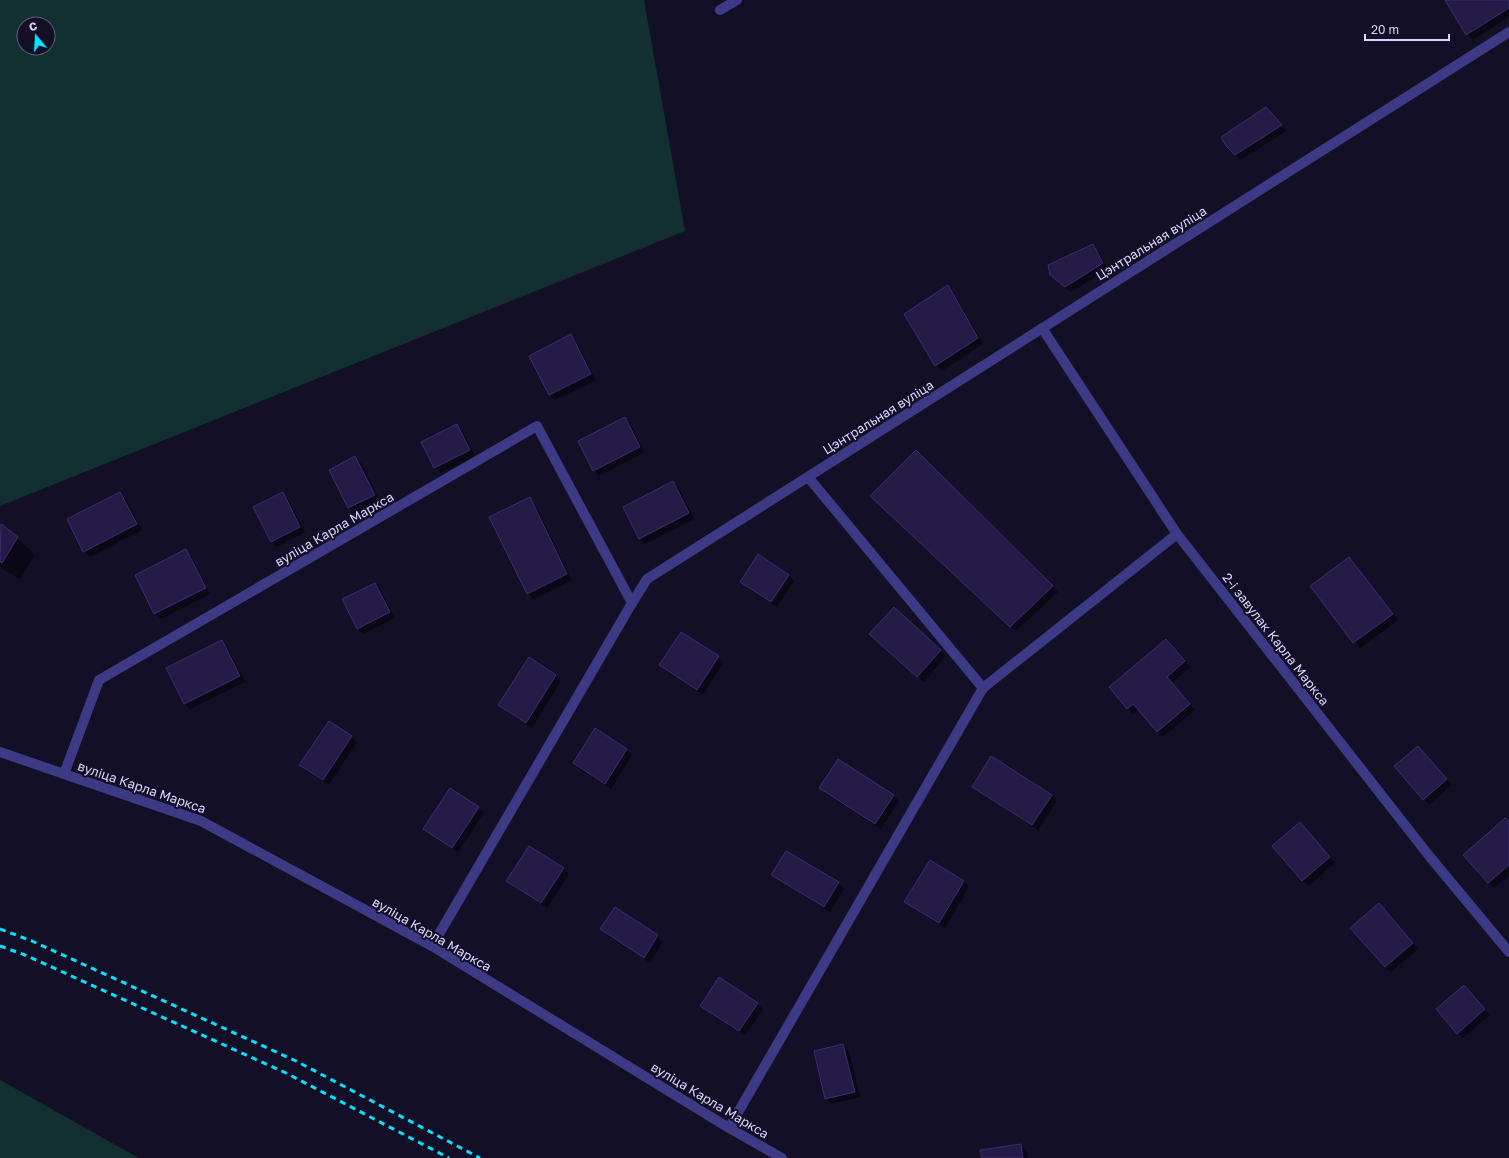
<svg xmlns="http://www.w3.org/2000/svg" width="1509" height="1158" viewBox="0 0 1509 1158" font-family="'Golos Text',sans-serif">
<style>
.green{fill:#12302f;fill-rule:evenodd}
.shadow{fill:#0007}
.building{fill:#241b47;stroke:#3b2d73}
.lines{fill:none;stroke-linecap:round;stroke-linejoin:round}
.service{stroke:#3d3a85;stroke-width:10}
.minor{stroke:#3d3a85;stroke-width:10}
.tertiary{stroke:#3d3a85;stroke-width:10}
.rail{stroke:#00e5ff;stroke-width:3;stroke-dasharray:6 5;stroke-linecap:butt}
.labels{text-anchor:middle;stroke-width:4;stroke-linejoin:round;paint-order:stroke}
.street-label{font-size:13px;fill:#d9d4ff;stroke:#130f26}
</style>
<rect width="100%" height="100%" fill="#130f26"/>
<g class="green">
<path d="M0,0H644L685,231L0,506ZM24,24H48V48H24Z"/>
<path d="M0,1080L139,1158H0Z"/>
</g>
<g class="shadow">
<path d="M1447,0H1509V17L1473,40L1467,34Z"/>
<path d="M1272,114L1286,131L1241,160L1227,146Z"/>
<path d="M1093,246L1098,251L1108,269L1071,292L1057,281Z"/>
<path d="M947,286L953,292L983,344L942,371L936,365L906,314Z"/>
<path d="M571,335L576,341L596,380L555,400L550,395L530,356Z"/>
<path d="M625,418L630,424L645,452L599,476L594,470Z"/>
<path d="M457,426L463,431L475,456L441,473L435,468L423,443Z"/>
<path d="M916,451L1058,592L1016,631L877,502Z"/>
<path d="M355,458L361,463L380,501L355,513L349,508L330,470Z"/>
<path d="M673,482L679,488L694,519L645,544L640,538Z"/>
<path d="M120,493L126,499L138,523L85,550V552L68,520Z"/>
<path d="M282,494L288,499L305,532L277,547L271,541Z"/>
<path d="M529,499L535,504L572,580L533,599L527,593Z"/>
<path d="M139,524L142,530L90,557L85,552Z"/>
<path d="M1,525L17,538L35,555L20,579L4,570L0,566Z"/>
<path d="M186,551L191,556L210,594L161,619L155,613Z"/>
<path d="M1349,558L1398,620L1360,648L1312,586Z"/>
<path d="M788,575L794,581L777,607L747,588L741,582Z"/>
<path d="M375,584L380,589L395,618L363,634L357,628Z"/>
<path d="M894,608L946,656L924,682L876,639Z"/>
<path d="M221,641L227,647L245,682L190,709L185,704Z"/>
<path d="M1172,646L1190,667L1172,683L1195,710L1163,737L1139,709L1133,714L1128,708Z"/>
<path d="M718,657L724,662L703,695L666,671L661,665Z"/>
<path d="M529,658L556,676L561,681L532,728L505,710L499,705Z"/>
<path d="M596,730L627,750L632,755L611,789L579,769L574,763Z"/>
<path d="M351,737L357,742L329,785L306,771L301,765Z"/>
<path d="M1424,753L1452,785L1429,805L1424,799Z"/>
<path d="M973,787L1051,795L1057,801L1038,830L979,792Z"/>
<path d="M820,788L894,795L899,801L881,829L826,794Z"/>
<path d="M478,808L484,813L458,852L430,834L424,828Z"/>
<path d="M1509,823V876L1494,888L1465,855Z"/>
<path d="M1305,829L1335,863L1309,886L1303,880Z"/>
<path d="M529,847L564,869L569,875L547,908L513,886L507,881Z"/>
<path d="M930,861L964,881L969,887L945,928L911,907L906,902Z"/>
<path d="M772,875L838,883L844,888L830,912L778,880Z"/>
<path d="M615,908L657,936L663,942L650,963L607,935L602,929Z"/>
<path d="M1384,910L1418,949L1391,972L1385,967Z"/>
<path d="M1464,986L1490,1015L1463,1038L1457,1033Z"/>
<path d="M757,1003L763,1009L745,1036L707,1011L701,1006Z"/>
<path d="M843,1045L849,1051L860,1097L832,1104L826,1098Z"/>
<path d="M1021,1145L1026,1150L1028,1158H983Z"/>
</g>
<g class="building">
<path d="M1445,0H1509V8L1466,35Z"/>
<path d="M1266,107L1282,125L1235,155L1226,146L1221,137Z"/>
<path d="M1093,244L1103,263L1065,287L1050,275L1048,265Z"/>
<path d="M948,285L978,338L935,366L904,314Z"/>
<path d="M571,334L591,374L549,395L529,356Z"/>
<path d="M625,417L640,447L593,471L578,441Z"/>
<path d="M457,424L470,450L434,468L421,442Z"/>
<path d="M916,450L1053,586L1010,627L870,496Z"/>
<path d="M355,456L375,495L348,508L329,470Z"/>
<path d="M673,481L689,513L639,539L623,507Z"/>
<path d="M120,492L137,524L83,552L67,519Z"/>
<path d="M283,492L300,527L271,542L253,507Z"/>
<path d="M530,497L567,574L527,594L489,517Z"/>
<path d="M1,524L18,537L2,563L0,561Z"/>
<path d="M186,549L206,588L154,614L135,575Z"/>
<path d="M758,554L789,575L771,602L740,582Z"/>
<path d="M1349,557L1393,614L1353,643L1310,586Z"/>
<path d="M375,583L390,612L357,629L342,599Z"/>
<path d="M894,607L941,650L917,677L869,634Z"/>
<path d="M681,632L719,656L697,690L659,665Z"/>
<path d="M1166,639L1185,661L1167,677L1190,704L1157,732L1133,704L1127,709L1109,687Z"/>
<path d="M222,640L240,676L184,704L166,668Z"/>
<path d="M529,657L556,675L526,723L498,705Z"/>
<path d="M329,721L352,736L323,780L299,765Z"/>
<path d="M595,728L627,749L605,784L573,763Z"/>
<path d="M1418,746L1447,779L1423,800L1394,766Z"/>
<path d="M991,756L1052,795L1032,825L972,787Z"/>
<path d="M838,759L894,795L875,824L819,788Z"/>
<path d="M450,788L479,807L452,848L423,829Z"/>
<path d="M1505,818L1509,822V865L1488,883L1463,855Z"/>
<path d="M1300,822L1330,857L1302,881L1272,846Z"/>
<path d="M529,846L564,868L541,903L506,881Z"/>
<path d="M786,851L839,882L824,907L771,875Z"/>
<path d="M930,860L964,881L939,923L904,902Z"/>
<path d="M1379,903L1413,943L1385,967L1350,928Z"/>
<path d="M615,907L658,935L644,958L600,929Z"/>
<path d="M719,977L758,1003L739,1031L700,1006Z"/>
<path d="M1464,985L1485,1009L1457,1034L1436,1009Z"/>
<path d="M843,1044L855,1092L825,1099L814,1051Z"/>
<path d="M1021,1144L1023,1158H982L980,1150Z"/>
</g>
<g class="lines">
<path class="service" d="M720,10L737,0"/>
<g class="minor">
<path d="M1042,328L1177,534L1430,857L1509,952"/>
<path d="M983,688L1177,534"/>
<path d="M64,774L99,680L537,426L632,603"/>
<path d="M432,946L632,603L647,579L1509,32"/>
<path d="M729,1128L983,688L808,477"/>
</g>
<path class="tertiary" d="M0,752L201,821L432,946L729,1128L782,1158"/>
<g class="rail">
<path d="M0,929L32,941L296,1061L480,1158"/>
<path d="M0,946L25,955L286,1073L449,1158"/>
</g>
</g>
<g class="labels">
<g class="street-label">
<text transform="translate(1151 243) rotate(-32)" y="5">Цэнтральная вуліца</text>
<text transform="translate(878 417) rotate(-32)" y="5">Цэнтральная вуліца</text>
<text transform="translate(334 529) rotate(-30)" y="5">вуліца Карла Маркса</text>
<text transform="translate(1276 639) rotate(52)" y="5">2-і завулак Карла Маркса</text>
<text transform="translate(142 787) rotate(19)" y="5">вуліца Карла Маркса</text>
<text transform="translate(432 934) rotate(30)" y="5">вуліца Карла Маркса</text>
<text transform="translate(710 1100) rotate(31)" y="5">вуліца Карла Маркса</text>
</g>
</g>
<g transform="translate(36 36) rotate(342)"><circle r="19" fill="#130f26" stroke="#625e7d"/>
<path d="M0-3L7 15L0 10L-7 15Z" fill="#00e5ff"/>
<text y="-6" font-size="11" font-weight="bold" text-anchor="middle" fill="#d9d4ff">С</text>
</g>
<path d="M1365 34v6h84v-6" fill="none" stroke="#d9d4ff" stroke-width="2"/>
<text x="1371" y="34" font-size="12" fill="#d9d4ff" stroke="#130f26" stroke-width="3" paint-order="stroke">20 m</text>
</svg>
